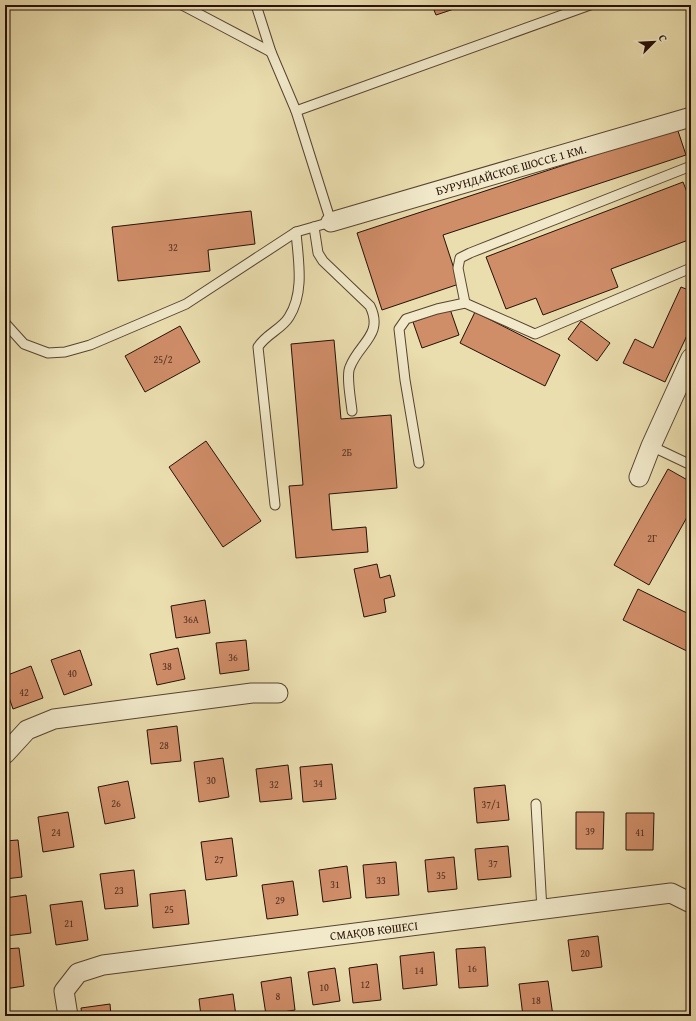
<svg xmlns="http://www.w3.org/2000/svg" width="696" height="1021" viewBox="0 0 696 1021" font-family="'Gentium Book Plus',serif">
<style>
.building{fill:#cf8d68;stroke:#251007}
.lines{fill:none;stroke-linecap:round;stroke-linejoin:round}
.lane-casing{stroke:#564331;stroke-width:11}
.street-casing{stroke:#564331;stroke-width:21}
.lane{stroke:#f1e9ca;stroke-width:9}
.street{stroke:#f1e9ca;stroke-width:19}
.labels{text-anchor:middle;stroke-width:3;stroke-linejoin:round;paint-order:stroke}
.number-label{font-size:10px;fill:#502f1f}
.street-label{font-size:12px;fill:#251007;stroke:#f1e9ca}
</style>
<rect width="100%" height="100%" fill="#eaddae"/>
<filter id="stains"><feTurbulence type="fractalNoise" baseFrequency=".005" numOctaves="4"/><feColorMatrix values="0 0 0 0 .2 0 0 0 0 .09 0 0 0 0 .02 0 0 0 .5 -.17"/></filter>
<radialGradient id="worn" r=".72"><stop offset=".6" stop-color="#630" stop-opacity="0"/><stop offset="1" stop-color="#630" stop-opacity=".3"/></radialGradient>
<g class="building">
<path d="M432,5H462L463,6L436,15Z"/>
<path d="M677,128L686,155L443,235L459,284L382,310L357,233Z"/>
<path d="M683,182L691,202V239L611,269L618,287L543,315L536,298L506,309L486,257Z"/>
<path d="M251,211L255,244L208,250L210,271L118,281L112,227Z"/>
<path d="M681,287L691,291V327L665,382L623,363L635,339L653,348Z"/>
<path d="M450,309L459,335L422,348L413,322Z"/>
<path d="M475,312L560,355L545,386L460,343Z"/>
<path d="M581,321L610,343L597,361L568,339Z"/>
<path d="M180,326L200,362L145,392L125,356Z"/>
<path d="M334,340L341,419L391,415L397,488L329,494L332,530L366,527L368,552L296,558L289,486L303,485L291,344Z"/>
<path d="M206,441L261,521L223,547L169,467Z"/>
<path d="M668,469L691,482V510L649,585L614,565Z"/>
<path d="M377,564L380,578L390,575L395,596L384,599L386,612L364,617L354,569Z"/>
<path d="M638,589L691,615V653L623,620Z"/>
<path d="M205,600L210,633L176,638L171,606Z"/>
<path d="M246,640L249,670L220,674L216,643Z"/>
<path d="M178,648L185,679L157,685L150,654Z"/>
<path d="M80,650L92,685L64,695L51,660Z"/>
<path d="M31,666L43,698L13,709L5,686V676Z"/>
<path d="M177,726L181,761L151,764L147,730Z"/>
<path d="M223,758L229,797L199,802L194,762Z"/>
<path d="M332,764L336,799L303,802L300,767Z"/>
<path d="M288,765L292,799L260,802L256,769Z"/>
<path d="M128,781L135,818L105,824L98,787Z"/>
<path d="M505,785L509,820L477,823L474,788Z"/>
<path d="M68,812L74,847L43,852L38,817Z"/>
<path d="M576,812H604L603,849H576Z"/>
<path d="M626,813H654L653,850H626Z"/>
<path d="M232,838L237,876L206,880L201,842Z"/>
<path d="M18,840L22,877L5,879V841Z"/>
<path d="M508,846L511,877L478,880L475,849Z"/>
<path d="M454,857L457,889L428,892L425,860Z"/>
<path d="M396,862L399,895L366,898L363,865Z"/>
<path d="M347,866L351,898L323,902L319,870Z"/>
<path d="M134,870L138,906L105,909L100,874Z"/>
<path d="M293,881L298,915L267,919L262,885Z"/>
<path d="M185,890L189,924L153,928L150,894Z"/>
<path d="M26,895L31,933L5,936V898Z"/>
<path d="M82,901L88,940L56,945L50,905Z"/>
<path d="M598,936L602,967L572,971L568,940Z"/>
<path d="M485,947L488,986L459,988L456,949Z"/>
<path d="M19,948L24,986L5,989V949Z"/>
<path d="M434,952L437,985L403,989L400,956Z"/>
<path d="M377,964L381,1000L353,1003L349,968Z"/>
<path d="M335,968L340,1001L313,1005L308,972Z"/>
<path d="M291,977L295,1010L266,1015L261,982Z"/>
<path d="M548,981L553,1016H523L519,984Z"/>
<path d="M233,994L236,1016H201L199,999Z"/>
<path d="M110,1004L111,1016H82L81,1008Z"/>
<path d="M40,1012L41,1016H5Z"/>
</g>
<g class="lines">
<defs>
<g id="lane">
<path d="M182,5L271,52"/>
<path d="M296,111L590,5"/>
<path d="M314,227L318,253L323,261L370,306C384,335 359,343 350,367C346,375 351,401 352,411"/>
<path d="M465,303L458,268L460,258L470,253L691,166"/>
<path d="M5,323L24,344L48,353L65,352L90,345L186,304L296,232L331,222L296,111L271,52L256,5"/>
<path d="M651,446L691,465"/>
<path d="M419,463L405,380L399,329L406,319L437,309L465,303L535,334L691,268"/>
<path d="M275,505L258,347C266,334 282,329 289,317C305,292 298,259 296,232"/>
<path d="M536,804L542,910"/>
</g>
<g id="street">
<path d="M331,222L691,117"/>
<path d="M639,477L651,446L691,358"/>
<path d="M5,754L27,730L54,719L252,693H278"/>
<path d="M68,1016L64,991L78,973L103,965L671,893L691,903"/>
</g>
</defs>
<use href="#lane" class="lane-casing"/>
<use href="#street" class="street-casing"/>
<use href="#lane" class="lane"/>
<use href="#street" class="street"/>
</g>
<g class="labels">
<g class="number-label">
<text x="173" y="251">32</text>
<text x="163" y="363">25/2</text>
<text x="347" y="456">2Б</text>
<text x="652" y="542">2Г</text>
<text x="191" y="623">36А</text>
<text x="233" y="661">36</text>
<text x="167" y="670">38</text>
<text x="72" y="677">40</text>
<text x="24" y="696">42</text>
<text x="164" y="749">28</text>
<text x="211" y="784">30</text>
<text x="318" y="787">34</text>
<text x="274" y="788">32</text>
<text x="116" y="807">26</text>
<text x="491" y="808">37/1</text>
<text x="590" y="835">39</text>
<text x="56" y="836">24</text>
<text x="640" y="836">41</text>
<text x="219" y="863">27</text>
<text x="493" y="867">37</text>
<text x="441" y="879">35</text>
<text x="381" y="884">33</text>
<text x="335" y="888">31</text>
<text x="119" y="894">23</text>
<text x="280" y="904">29</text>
<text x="169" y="913">25</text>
<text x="69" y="927">21</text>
<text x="585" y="957">20</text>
<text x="472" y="972">16</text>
<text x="419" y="974">14</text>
<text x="365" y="988">12</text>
<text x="324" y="991">10</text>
<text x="278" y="1000">8</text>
<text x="536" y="1004">18</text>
</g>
<g class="street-label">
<text transform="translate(511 170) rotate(-16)" y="4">БУРУНДАЙСКОЕ ШОССЕ 1 КМ.</text>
<text transform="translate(374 931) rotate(-7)" y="4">СМАҚОВ КӨШЕСІ</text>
</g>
</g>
<rect width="696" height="1021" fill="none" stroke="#eaddae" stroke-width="20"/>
<rect x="6" y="6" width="684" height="1009" fill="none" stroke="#251007" stroke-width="2"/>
<rect x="10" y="10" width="676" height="1001" fill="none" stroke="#251007"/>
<g transform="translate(654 42) rotate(66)" stroke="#f1e9ca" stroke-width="3" paint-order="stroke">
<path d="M0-3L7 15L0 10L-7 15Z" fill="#251007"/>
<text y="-6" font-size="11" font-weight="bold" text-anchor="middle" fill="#251007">С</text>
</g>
<rect width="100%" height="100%" filter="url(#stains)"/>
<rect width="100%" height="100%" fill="url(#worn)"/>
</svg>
